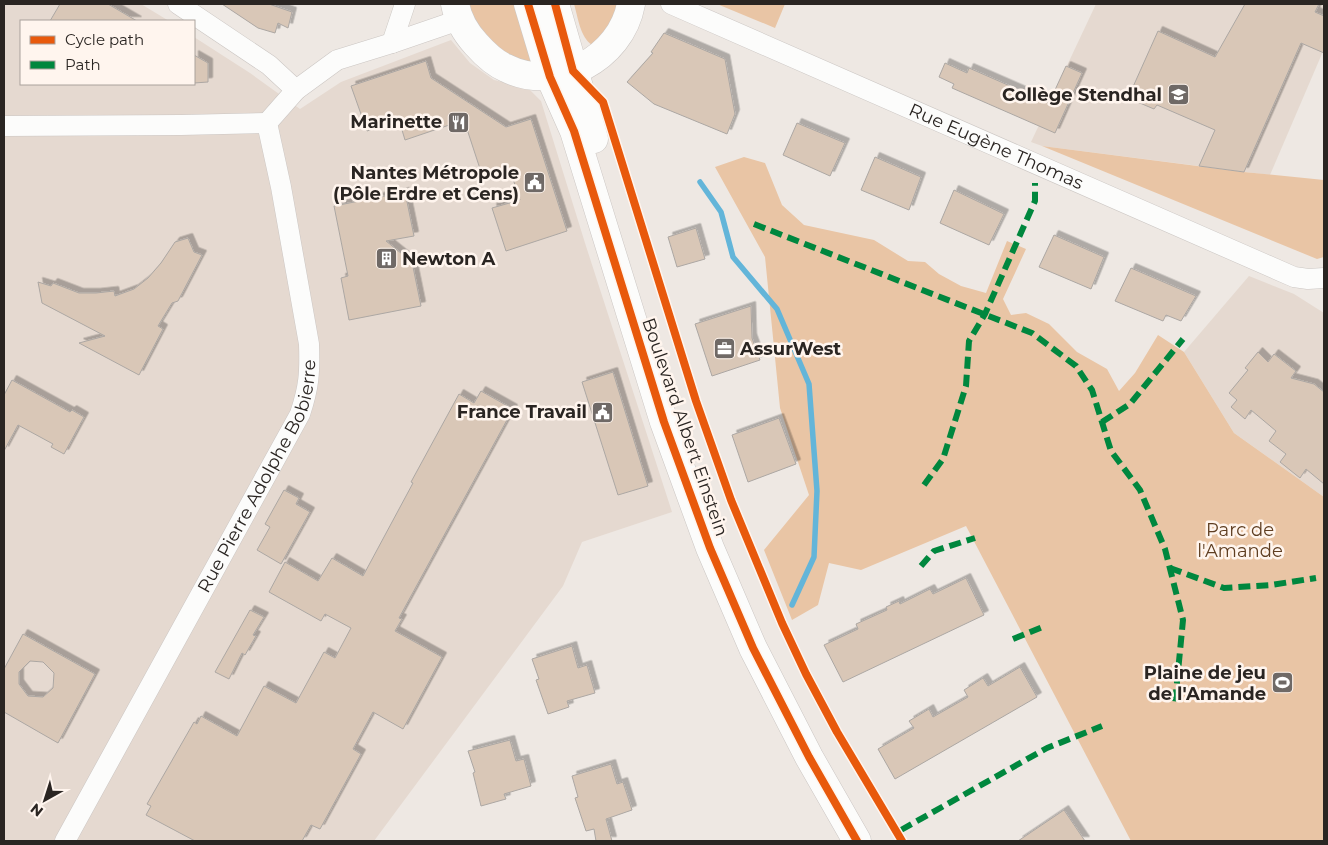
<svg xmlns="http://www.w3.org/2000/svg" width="1328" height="845" viewBox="0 0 1328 845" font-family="Montserrat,sans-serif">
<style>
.built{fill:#e5d9d0}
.green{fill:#e9c5a5}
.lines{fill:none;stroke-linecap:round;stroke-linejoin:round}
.stream{stroke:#63b5d9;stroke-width:5.5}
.building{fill:#d9c7b7;stroke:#aca7a3;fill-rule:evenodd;filter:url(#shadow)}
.street-casing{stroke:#cbc6c3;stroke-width:21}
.secondary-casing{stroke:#cbc6c3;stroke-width:29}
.street{stroke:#fcfcfb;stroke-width:20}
.secondary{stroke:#fcfcfb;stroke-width:28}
.quiet{stroke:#00873e;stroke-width:6;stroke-dasharray:12 6;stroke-linecap:butt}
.cycleway-casing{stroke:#fff5ee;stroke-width:11}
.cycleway{stroke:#e8590c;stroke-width:8}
.labels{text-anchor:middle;stroke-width:5;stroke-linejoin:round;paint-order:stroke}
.poi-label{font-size:18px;font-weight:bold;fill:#2a2522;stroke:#fff5ee;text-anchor:end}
.street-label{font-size:18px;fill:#2a2522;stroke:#fff5ee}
.park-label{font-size:18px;fill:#5f3e21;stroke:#fff5ee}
</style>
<defs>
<filter id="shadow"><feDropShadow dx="4.5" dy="-4.5" stdDeviation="0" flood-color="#0004"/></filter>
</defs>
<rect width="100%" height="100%" fill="#eee8e3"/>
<g class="built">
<path d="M4,4H141L169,21H21V84H194V37L250,73L300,109L341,82L451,40L470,63L494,80L528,88L541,101L585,243L672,512L582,542L563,586L374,841H4Z"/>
<path d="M1096,4H1324V49L1270,175L1042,146L1031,142Z"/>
<path d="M1249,276L1294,294L1324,313V497L1234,433L1184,352Z"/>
</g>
<g class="green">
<path d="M462,4H519L532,61L529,62L498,51Z"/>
<path d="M574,4H620L610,28L592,45C580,37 578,17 574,4Z"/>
<path d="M717,4H785L775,28Z"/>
<path d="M1042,146L1244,172L1324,180V257L1317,259Z"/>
<path d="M744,157L765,163L782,205L804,225L874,240L908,261L925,262L939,274L961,286L986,293L1007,241L1026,249L1003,299L1011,315L1026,313L1049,324L1077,352L1107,369L1119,391L1135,373L1158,335L1184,352L1234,433L1324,497V841H1131L966,526L861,570L829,563L818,605L792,620L764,550L809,495L780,408L765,257L715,167Z"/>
</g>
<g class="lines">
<path class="stream" d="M700,182L721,212L733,257L777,309L809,384L817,491L814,557L792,605"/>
</g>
<g class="building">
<path d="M60,4H108L137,21H50Z"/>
<path d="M222,4H269L292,12L288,28L278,23L275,33L258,28Z"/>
<path d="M1245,4H1319L1315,12L1324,16V53L1301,43L1244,172L1199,166L1215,130L1157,105L1154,109L1128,98L1158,31L1215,57Z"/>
<path d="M664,33L725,59L735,114L727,134L654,104L627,82L653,53L651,52Z"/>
<path d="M194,55L208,63V82L194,83Z"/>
<path d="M426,61L431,78L506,127L531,119L567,231L506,251L492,208L520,200L511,173L484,181L464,120L405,140L399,120L367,131L351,86Z"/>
<path d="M945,63L967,73L969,68L1049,103L1066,66L1082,73L1055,133L952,88L954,84L939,77Z"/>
<path d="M797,123L845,143L830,176L783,155Z"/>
<path d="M875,157L921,177L909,210L861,190Z"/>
<path d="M954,190L1004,214L989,245L940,223Z"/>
<path d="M405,192L414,236L386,241L412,262L421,306L349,320L341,278L348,276L334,206Z"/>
<path d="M696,228L705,259L677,267L668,237Z"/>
<path d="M1054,235L1104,257L1091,289L1039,267Z"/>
<path d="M188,238L194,252L202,255L178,301L172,303L158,326L163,329L139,375L79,343L105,336L42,303L38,282L51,286L53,283L79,293H96L114,291L115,296L134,289L148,278L161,263L175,242Z"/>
<path d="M1131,268L1196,296L1181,321L1166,315L1163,321L1115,301Z"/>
<path d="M751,306L752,338L760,360L712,376L695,324Z"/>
<path d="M1258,352L1268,362L1274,354L1296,371L1291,378L1314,384L1324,392V484L1306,469L1300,478L1280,462L1286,454L1269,441L1276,431L1251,410L1245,419L1231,407L1237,400L1229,393L1248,370L1245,368Z"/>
<path d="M613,372L648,486L618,495L582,382Z"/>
<path d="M12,380L70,412L72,410L84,417L64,454L51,447L53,444L18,425L4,451V395Z"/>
<path d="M481,391L513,409L399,618L402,619L395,631L442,657L403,729L373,712L353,749L361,754L320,829L311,825L302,841H195L146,815L151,806L147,804L194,722L197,724L201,716L237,736L264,686L296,703L324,652L335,658L351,628L325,614L321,621L269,592L285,562L318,581L332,558L363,576L413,483L411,482L459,394L474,403Z"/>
<path d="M779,418L796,464L748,482L732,435Z"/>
<path d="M284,490L299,498L296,504L310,512L281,564L257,550L270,527L265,524Z"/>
<path d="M966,578L984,615L843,682L824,645L858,629L856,624L887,610L886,607L899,601L900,604L930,589L933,594Z"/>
<path d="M250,610L264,617L253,635L256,636L245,655L242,653L229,679L215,672Z"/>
<path d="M23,634L95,674L58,743L4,712V669ZM30,661L43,662L54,673L53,688L43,697L28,696L19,684V672Z"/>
<path d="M572,646L578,668L587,665L595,693L567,701L569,707L548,714L536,680L539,679L532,659Z"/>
<path d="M1020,667L1037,697L895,779L878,749L914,728L909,721L929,709L933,717L968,697L964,690L983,678L988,686Z"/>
<path d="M510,740L516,761L524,759L531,786L504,794L506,799L481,806L473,773L475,772L468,751Z"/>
<path d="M611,764L617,784L623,782L632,810L606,819L612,841H596L594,829L586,831L575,798L578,797L572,776Z"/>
<path d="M1064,810L1085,841H1018Z"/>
</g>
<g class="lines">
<defs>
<g id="street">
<path d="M178,4L269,65L296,90"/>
<path id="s1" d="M671,4L1294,277L1308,279L1324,278"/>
<path d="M392,43L405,4"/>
<path d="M4,126L181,125L267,123"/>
<path id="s2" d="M65,841L300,414C309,387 310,373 309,344L281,187L267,123L296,90L337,60L392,43L459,20"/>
</g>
<g id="secondary">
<path d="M455,4C458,20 465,32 476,44C484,53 494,63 506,68C556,93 621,59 631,4"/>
<path d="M528,4L550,77L574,131L664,422L710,548L753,648L809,757L857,841"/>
<path d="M555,4L594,139"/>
</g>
</defs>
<use href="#street" class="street-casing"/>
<use href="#secondary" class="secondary-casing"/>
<use href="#street" class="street"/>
<use href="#secondary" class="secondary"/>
<g class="quiet">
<path d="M754,224L1032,333L1076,366L1092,390L1111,451L1140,490L1165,549L1183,620L1175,703"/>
<path d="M1102,422L1130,404L1183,339"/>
<path d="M924,485L943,459L966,386L969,341L985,314L1035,201V183"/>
<path d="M921,566L934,551L975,538"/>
<path d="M1170,568L1224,588L1271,585L1316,578"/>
<path d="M1013,639L1045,626"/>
<path d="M901,830L1047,748L1102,726"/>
</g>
<defs>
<g id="cycleway">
<path d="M528,4L550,77L574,131L664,422L710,548L753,648L809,757L857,841"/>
<path d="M555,4L573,71L603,102L696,401L731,500L782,623L806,674L837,732L902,841"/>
</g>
</defs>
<use href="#cycleway" class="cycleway-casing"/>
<use href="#cycleway" class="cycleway"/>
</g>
<defs>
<symbol id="school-square" viewBox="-11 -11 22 22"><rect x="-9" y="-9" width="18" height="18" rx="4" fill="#6f6966" stroke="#fff5ee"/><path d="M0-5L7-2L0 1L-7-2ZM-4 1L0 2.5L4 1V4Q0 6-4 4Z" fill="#fff"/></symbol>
<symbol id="restaurant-square" viewBox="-11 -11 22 22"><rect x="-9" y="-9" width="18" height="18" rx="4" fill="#6f6966" stroke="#fff5ee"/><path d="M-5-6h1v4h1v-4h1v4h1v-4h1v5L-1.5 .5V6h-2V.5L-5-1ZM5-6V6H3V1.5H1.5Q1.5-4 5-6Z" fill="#fff"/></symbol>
<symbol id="civic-square" viewBox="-11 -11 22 22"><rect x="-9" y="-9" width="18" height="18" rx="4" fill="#6f6966" stroke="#fff5ee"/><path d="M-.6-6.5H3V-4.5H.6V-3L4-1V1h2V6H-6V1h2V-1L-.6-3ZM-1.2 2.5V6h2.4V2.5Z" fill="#fff"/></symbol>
<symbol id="building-square" viewBox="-11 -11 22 22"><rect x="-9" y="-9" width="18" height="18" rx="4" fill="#6f6966" stroke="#fff5ee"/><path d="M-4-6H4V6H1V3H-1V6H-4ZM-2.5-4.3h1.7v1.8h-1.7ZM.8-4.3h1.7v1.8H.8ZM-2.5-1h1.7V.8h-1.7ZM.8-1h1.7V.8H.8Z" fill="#fff"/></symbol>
<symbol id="office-square" viewBox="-11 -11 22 22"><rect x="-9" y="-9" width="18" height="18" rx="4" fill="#6f6966" stroke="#fff5ee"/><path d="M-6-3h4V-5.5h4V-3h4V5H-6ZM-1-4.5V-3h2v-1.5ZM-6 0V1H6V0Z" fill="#fff"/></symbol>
<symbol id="stadium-square" viewBox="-11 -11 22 22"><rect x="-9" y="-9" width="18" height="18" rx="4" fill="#6f6966" stroke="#fff5ee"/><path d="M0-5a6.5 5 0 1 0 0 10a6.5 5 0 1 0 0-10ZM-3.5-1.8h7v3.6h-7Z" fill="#fff"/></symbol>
</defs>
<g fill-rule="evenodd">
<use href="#school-square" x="1166" y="82" width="25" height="25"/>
<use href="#restaurant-square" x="446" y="110" width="25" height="25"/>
<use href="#civic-square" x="522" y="170" width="25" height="25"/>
<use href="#building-square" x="374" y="246" width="25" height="25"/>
<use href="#office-square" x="712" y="336" width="25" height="25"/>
<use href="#civic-square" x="590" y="400" width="25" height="25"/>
<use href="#stadium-square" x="1270" y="670" width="25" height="25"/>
</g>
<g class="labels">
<g class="poi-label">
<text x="1162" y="101">Collège Stendhal</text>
<text x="442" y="128">Marinette</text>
<text x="519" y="179">Nantes Métropole<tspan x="519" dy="21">(Pôle Erdre et Cens)</tspan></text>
<text x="402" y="265" text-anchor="start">Newton A</text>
<text x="740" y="355" text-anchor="start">AssurWest</text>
<text x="587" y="418">France Travail</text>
<text x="1266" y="679">Plaine de jeu<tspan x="1266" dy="21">de l'Amande</tspan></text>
</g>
<g class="street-label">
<text dy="6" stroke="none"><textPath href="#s1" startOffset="355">Rue Eugène Thomas</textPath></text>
<text transform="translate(685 427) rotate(71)" y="6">Boulevard Albert Einstein</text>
<text dy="6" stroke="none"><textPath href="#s2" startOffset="414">Rue Pierre Adolphe Bobierre</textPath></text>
</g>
<g class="park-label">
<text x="1240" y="536">Parc de<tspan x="1240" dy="21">l'Amande</tspan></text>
</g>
</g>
<rect width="1328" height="845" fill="none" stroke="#2a2522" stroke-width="10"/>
<rect x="20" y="20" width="175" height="65" fill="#fff5ee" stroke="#aaa29c"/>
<rect x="30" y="36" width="25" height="8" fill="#e8590c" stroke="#aaa29c"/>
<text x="65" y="45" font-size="15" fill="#2a2522">Cycle path</text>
<rect x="30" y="61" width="25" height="8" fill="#00873e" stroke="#aaa29c"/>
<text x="65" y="70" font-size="15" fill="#2a2522">Path</text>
<g transform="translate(45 800) rotate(219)" stroke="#fff5ee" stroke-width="4" paint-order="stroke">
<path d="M0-4L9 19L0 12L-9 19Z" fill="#2a2522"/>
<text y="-8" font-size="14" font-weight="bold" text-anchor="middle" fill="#2a2522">N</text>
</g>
</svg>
